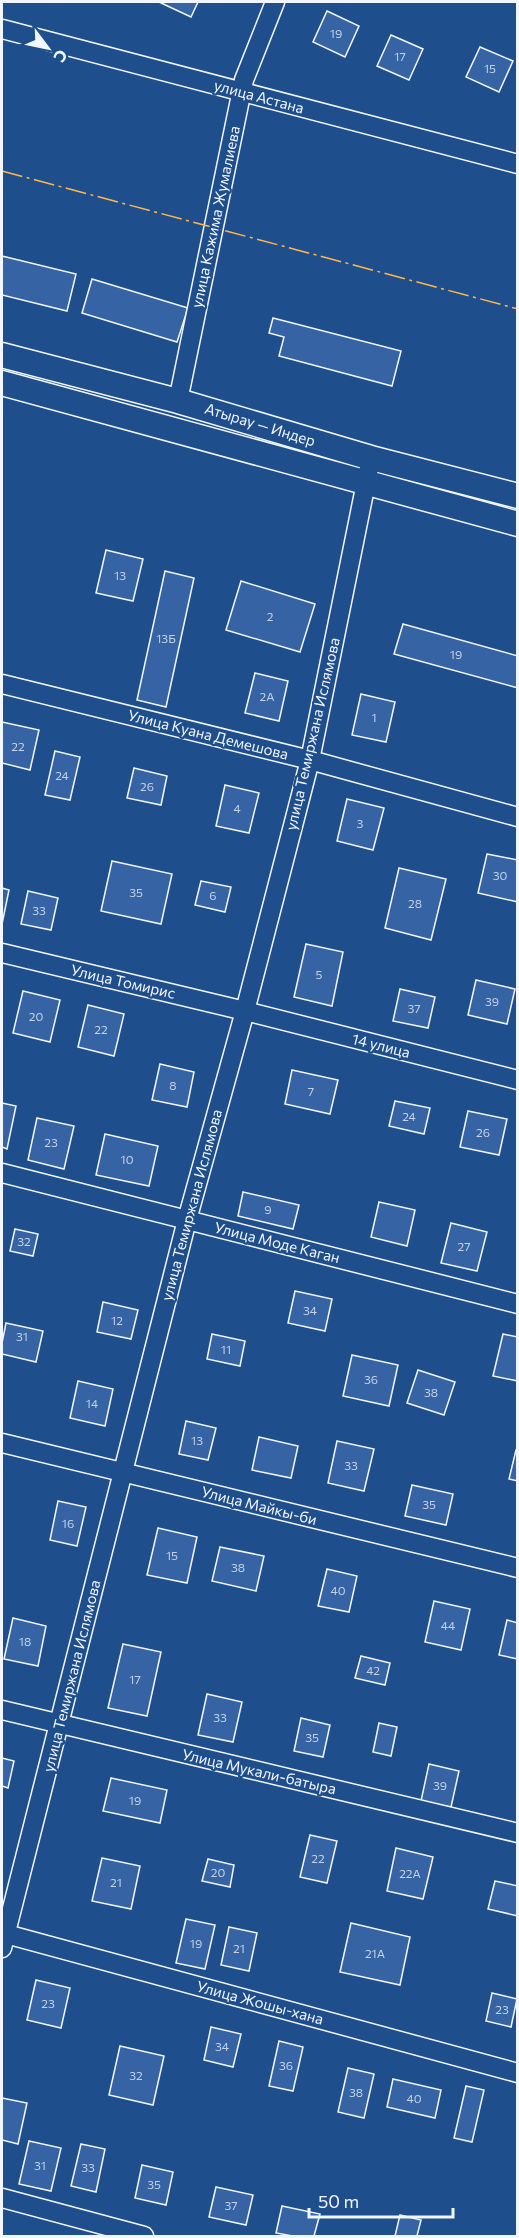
<svg xmlns="http://www.w3.org/2000/svg" width="519" height="2238" viewBox="0 0 519 2238" font-family="Commissioner,sans-serif">
<style>
.building{fill:#3563a3;stroke:#f2f6ff;stroke-width:1.5}
.lines{fill:none;stroke-linecap:round;stroke-linejoin:round}
.minor-casing{stroke:#f2f6ff;stroke-width:21}
.secondary-casing{stroke:#f2f6ff;stroke-width:27}
.minor{stroke:#1f4e8c;stroke-width:18}
.secondary{stroke:#1f4e8c;stroke-width:24}
.power{stroke:#ffb74d;stroke-width:1.5;stroke-dasharray:21 4.5 3 4.5;stroke-linecap:butt}
.labels{text-anchor:middle;stroke-width:4.5;stroke-linejoin:round;paint-order:stroke}
.number-label{font-size:12px;fill:#c3d1e8}
.street-label{font-size:15px;fill:#f2f6ff;stroke:#1f4e8c}
</style>
<rect width="100%" height="100%" fill="#1f4e8c"/>
<g class="building">
<path d="M159,2H198L191,17Z"/>
<path d="M327,11L359,26L345,57L313,42Z"/>
<path d="M391,35L423,49L409,80L377,66Z"/>
<path d="M480,47L513,61L499,92L466,77Z"/>
<path d="M2,256L76,274L67,311L2,295Z"/>
<path d="M92,279L188,308L177,342L82,313Z"/>
<path d="M273,318L401,351L392,386L279,356L284,337L269,333Z"/>
<path d="M106,550L143,559L133,601L96,593Z"/>
<path d="M165,571L194,578L166,707L137,700Z"/>
<path d="M241,581L315,604L300,652L226,630Z"/>
<path d="M403,624L518,656V688L394,654Z"/>
<path d="M255,673L288,681L279,721L245,713Z"/>
<path d="M361,694L395,702L386,742L352,735Z"/>
<path d="M2,722L39,730L30,770L2,763Z"/>
<path d="M55,751L80,757L70,800L45,795Z"/>
<path d="M134,768L167,776L161,805L127,798Z"/>
<path d="M225,785L259,793L249,833L216,826Z"/>
<path d="M347,799L384,808L373,850L337,841Z"/>
<path d="M487,854L518,860V902L478,893Z"/>
<path d="M112,861L172,874L161,924L101,911Z"/>
<path d="M399,868L446,879L431,940L385,928Z"/>
<path d="M201,881L231,887L225,912L195,905Z"/>
<path d="M2,888L9,890L2,924Z"/>
<path d="M28,891L58,898L51,930L21,924Z"/>
<path d="M306,944L343,952L332,1006L294,997Z"/>
<path d="M476,980L515,989L507,1024L468,1015Z"/>
<path d="M400,989L435,997L428,1028L393,1021Z"/>
<path d="M23,991L60,1000L50,1042L13,1033Z"/>
<path d="M88,1005L124,1014L114,1056L78,1047Z"/>
<path d="M160,1064L194,1072L187,1107L152,1100Z"/>
<path d="M292,1070L338,1080L330,1114L285,1104Z"/>
<path d="M395,1101L430,1108L424,1134L389,1126Z"/>
<path d="M2,1103L16,1106L7,1149L2,1147Z"/>
<path d="M468,1111L507,1119L499,1155L460,1147Z"/>
<path d="M37,1118L74,1126L64,1169L28,1160Z"/>
<path d="M105,1134L158,1146L149,1186L96,1175Z"/>
<path d="M243,1192L299,1205L293,1229L238,1216Z"/>
<path d="M379,1202L415,1210L407,1246L371,1237Z"/>
<path d="M451,1223L487,1232L477,1271L441,1263Z"/>
<path d="M15,1229L38,1234L33,1256L10,1251Z"/>
<path d="M295,1291L332,1299L325,1331L288,1323Z"/>
<path d="M103,1302L138,1310L131,1339L97,1332Z"/>
<path d="M6,1323L43,1331L36,1362L2,1354V1343Z"/>
<path d="M212,1334L245,1341L240,1366L207,1359Z"/>
<path d="M503,1334L518,1337V1381L493,1376Z"/>
<path d="M352,1355L398,1365L389,1406L343,1396Z"/>
<path d="M418,1370L455,1382L444,1415L407,1403Z"/>
<path d="M78,1381L113,1389L105,1426L70,1418Z"/>
<path d="M186,1421L216,1428L208,1460L179,1454Z"/>
<path d="M259,1437L298,1446L291,1478L252,1470Z"/>
<path d="M337,1441L374,1449L364,1491L328,1483Z"/>
<path d="M516,1450L518,1451V1481L509,1479Z"/>
<path d="M412,1485L453,1494L446,1525L405,1516Z"/>
<path d="M58,1501L86,1507L77,1546L50,1540Z"/>
<path d="M158,1528L197,1537L187,1583L147,1575Z"/>
<path d="M220,1547L264,1556L256,1591L212,1581Z"/>
<path d="M327,1569L357,1576L349,1612L318,1606Z"/>
<path d="M434,1601L470,1609L461,1650L425,1642Z"/>
<path d="M13,1618L46,1626L38,1666L4,1659Z"/>
<path d="M507,1620L518,1623V1659L499,1655Z"/>
<path d="M123,1644L161,1652L147,1716L108,1708Z"/>
<path d="M361,1656L390,1663L385,1685L355,1678Z"/>
<path d="M207,1694L242,1702L233,1742L198,1735Z"/>
<path d="M301,1718L330,1725L323,1757L294,1751Z"/>
<path d="M379,1723L397,1727L391,1756L373,1752Z"/>
<path d="M2,1758L14,1761L8,1788L2,1786Z"/>
<path d="M429,1764L459,1771L451,1807L421,1801Z"/>
<path d="M111,1778L167,1790L160,1823L103,1811Z"/>
<path d="M310,1835L337,1841L327,1883L300,1877Z"/>
<path d="M396,1848L433,1857L423,1899L387,1891Z"/>
<path d="M102,1858L140,1866L131,1909L92,1901Z"/>
<path d="M208,1859L234,1865L230,1887L202,1881Z"/>
<path d="M495,1881L518,1886V1916L488,1909Z"/>
<path d="M186,1919L215,1925L205,1969L176,1963Z"/>
<path d="M351,1923L410,1937L400,1985L340,1972Z"/>
<path d="M229,1927L257,1933L249,1971L221,1965Z"/>
<path d="M36,1980L70,1988L61,2028L27,2020Z"/>
<path d="M492,1993L517,1999L511,2027L486,2021Z"/>
<path d="M211,2027L241,2034L233,2067L204,2060Z"/>
<path d="M279,2041L303,2047L293,2091L269,2086Z"/>
<path d="M120,2046L164,2056L153,2105L109,2095Z"/>
<path d="M348,2068L374,2074L364,2118L338,2112Z"/>
<path d="M393,2079L441,2090L435,2118L387,2107Z"/>
<path d="M466,2086L484,2090L472,2142L454,2138Z"/>
<path d="M2,2098L27,2103L18,2144L2,2140Z"/>
<path d="M29,2141L61,2148L51,2191L19,2184Z"/>
<path d="M81,2144L105,2149L96,2192L71,2186Z"/>
<path d="M142,2165L173,2172L166,2205L135,2198Z"/>
<path d="M216,2187L253,2195L246,2225L209,2217Z"/>
<path d="M282,2206L320,2214L314,2236H293L276,2233Z"/>
<path d="M400,2215L421,2220L417,2236H395Z"/>
</g>
<g class="lines">
<defs>
<g id="minor">
<path d="M2,29L518,164"/>
<path d="M178,401L244,80L275,2"/>
<path d="M2,684L310,760L518,817"/>
<path d="M2,953L245,1011L518,1080"/>
<path d="M2,1173L518,1304"/>
<path d="M2,1443L518,1568"/>
<path d="M2,1710L518,1833"/>
<path d="M2,1933L518,2073"/>
<path d="M2,1948L187,1220L245,1011L310,760L371,458"/>
<path d="M2,2198L144,2236"/>
</g>
<g id="secondary">
<path d="M2,355L178,401L371,458L518,496"/>
<path d="M2,383L518,524"/>
</g>
</defs>
<use href="#minor" class="minor-casing"/>
<use href="#secondary" class="secondary-casing"/>
<use href="#minor" class="minor"/>
<use href="#secondary" class="secondary"/>
<path class="power" d="M2,171L518,309"/>
</g>
<g class="labels">
<g class="number-label">
<text x="336" y="38">19</text>
<text x="400" y="61">17</text>
<text x="490" y="73">15</text>
<text x="120" y="580">13</text>
<text x="270" y="621">2</text>
<text x="166" y="643">13Б</text>
<text x="456" y="659">19</text>
<text x="267" y="701">2А</text>
<text x="374" y="722">1</text>
<text x="18" y="751">22</text>
<text x="62" y="780">24</text>
<text x="147" y="791">26</text>
<text x="237" y="813">4</text>
<text x="360" y="828">3</text>
<text x="500" y="880">30</text>
<text x="136" y="897">35</text>
<text x="213" y="900">6</text>
<text x="415" y="908">28</text>
<text x="39" y="915">33</text>
<text x="319" y="979">5</text>
<text x="492" y="1006">39</text>
<text x="414" y="1013">37</text>
<text x="36" y="1021">20</text>
<text x="101" y="1034">22</text>
<text x="173" y="1090">8</text>
<text x="311" y="1096">7</text>
<text x="409" y="1121">24</text>
<text x="483" y="1137">26</text>
<text x="51" y="1147">23</text>
<text x="127" y="1164">10</text>
<text x="268" y="1214">9</text>
<text x="24" y="1246">32</text>
<text x="464" y="1251">27</text>
<text x="310" y="1315">34</text>
<text x="117" y="1325">12</text>
<text x="22" y="1341">31</text>
<text x="226" y="1354">11</text>
<text x="371" y="1384">36</text>
<text x="431" y="1397">38</text>
<text x="92" y="1408">14</text>
<text x="197" y="1445">13</text>
<text x="351" y="1470">33</text>
<text x="429" y="1509">35</text>
<text x="68" y="1528">16</text>
<text x="172" y="1560">15</text>
<text x="238" y="1572">38</text>
<text x="338" y="1595">40</text>
<text x="448" y="1630">44</text>
<text x="25" y="1646">18</text>
<text x="373" y="1675">42</text>
<text x="135" y="1684">17</text>
<text x="220" y="1722">33</text>
<text x="312" y="1742">35</text>
<text x="440" y="1790">39</text>
<text x="135" y="1805">19</text>
<text x="318" y="1863">22</text>
<text x="218" y="1877">20</text>
<text x="410" y="1878">22А</text>
<text x="116" y="1887">21</text>
<text x="196" y="1948">19</text>
<text x="239" y="1953">21</text>
<text x="375" y="1958">21А</text>
<text x="48" y="2008">23</text>
<text x="502" y="2014">23</text>
<text x="222" y="2051">34</text>
<text x="286" y="2070">36</text>
<text x="136" y="2080">32</text>
<text x="356" y="2097">38</text>
<text x="414" y="2103">40</text>
<text x="40" y="2170">31</text>
<text x="88" y="2172">33</text>
<text x="154" y="2189">35</text>
<text x="231" y="2210">37</text>
</g>
<g class="street-label">
<text transform="translate(259 97) rotate(15)" y="5">улица Астана</text>
<text transform="translate(216 217) rotate(-78)" y="5">улица Кажима Жумалиева</text>
<text transform="translate(260 425) rotate(17)" y="5">Атырау — Индер</text>
<text transform="translate(313 734) rotate(-77)" y="5">улица Темиржана Ислямова</text>
<text transform="translate(208 735) rotate(14)" y="5">Улица Куана Демешова</text>
<text transform="translate(123 982) rotate(13)" y="5">Улица Томирис</text>
<text transform="translate(381 1046) rotate(14)" y="5">14 улица</text>
<text transform="translate(192 1205) rotate(-75)" y="5">улица Темиржана Ислямова</text>
<text transform="translate(277 1243) rotate(14)" y="5">Улица Моде Каган</text>
<text transform="translate(259 1506) rotate(14)" y="5">Улица Майкы-би</text>
<text transform="translate(72 1676) rotate(-76)" y="5">улица Темиржана Ислямова</text>
<text transform="translate(259 1772) rotate(13)" y="5">Улица Мукали-батыра</text>
<text transform="translate(260 2003) rotate(15)" y="5">Улица Жошы-хана</text>
</g>
</g>
<rect width="519" height="2238" fill="none" stroke="#f2f6ff" stroke-width="6"/>
<g transform="translate(48 48) rotate(122)" stroke="#1f4e8c" stroke-width="4.5" paint-order="stroke">
<path d="M0-4.5L10 22L0 15L-10 22Z" fill="#f2f6ff"/>
<text y="-9" font-size="16" font-weight="bold" text-anchor="middle" fill="#f2f6ff">С</text>
</g>
<path d="M309 2208v9h144v-9" fill="none" stroke="#f2f6ff" stroke-width="3"/>
<text x="318" y="2208" font-size="18" fill="#f2f6ff" stroke="#1f4e8c" stroke-width="4.5" paint-order="stroke">50 m</text>
</svg>
